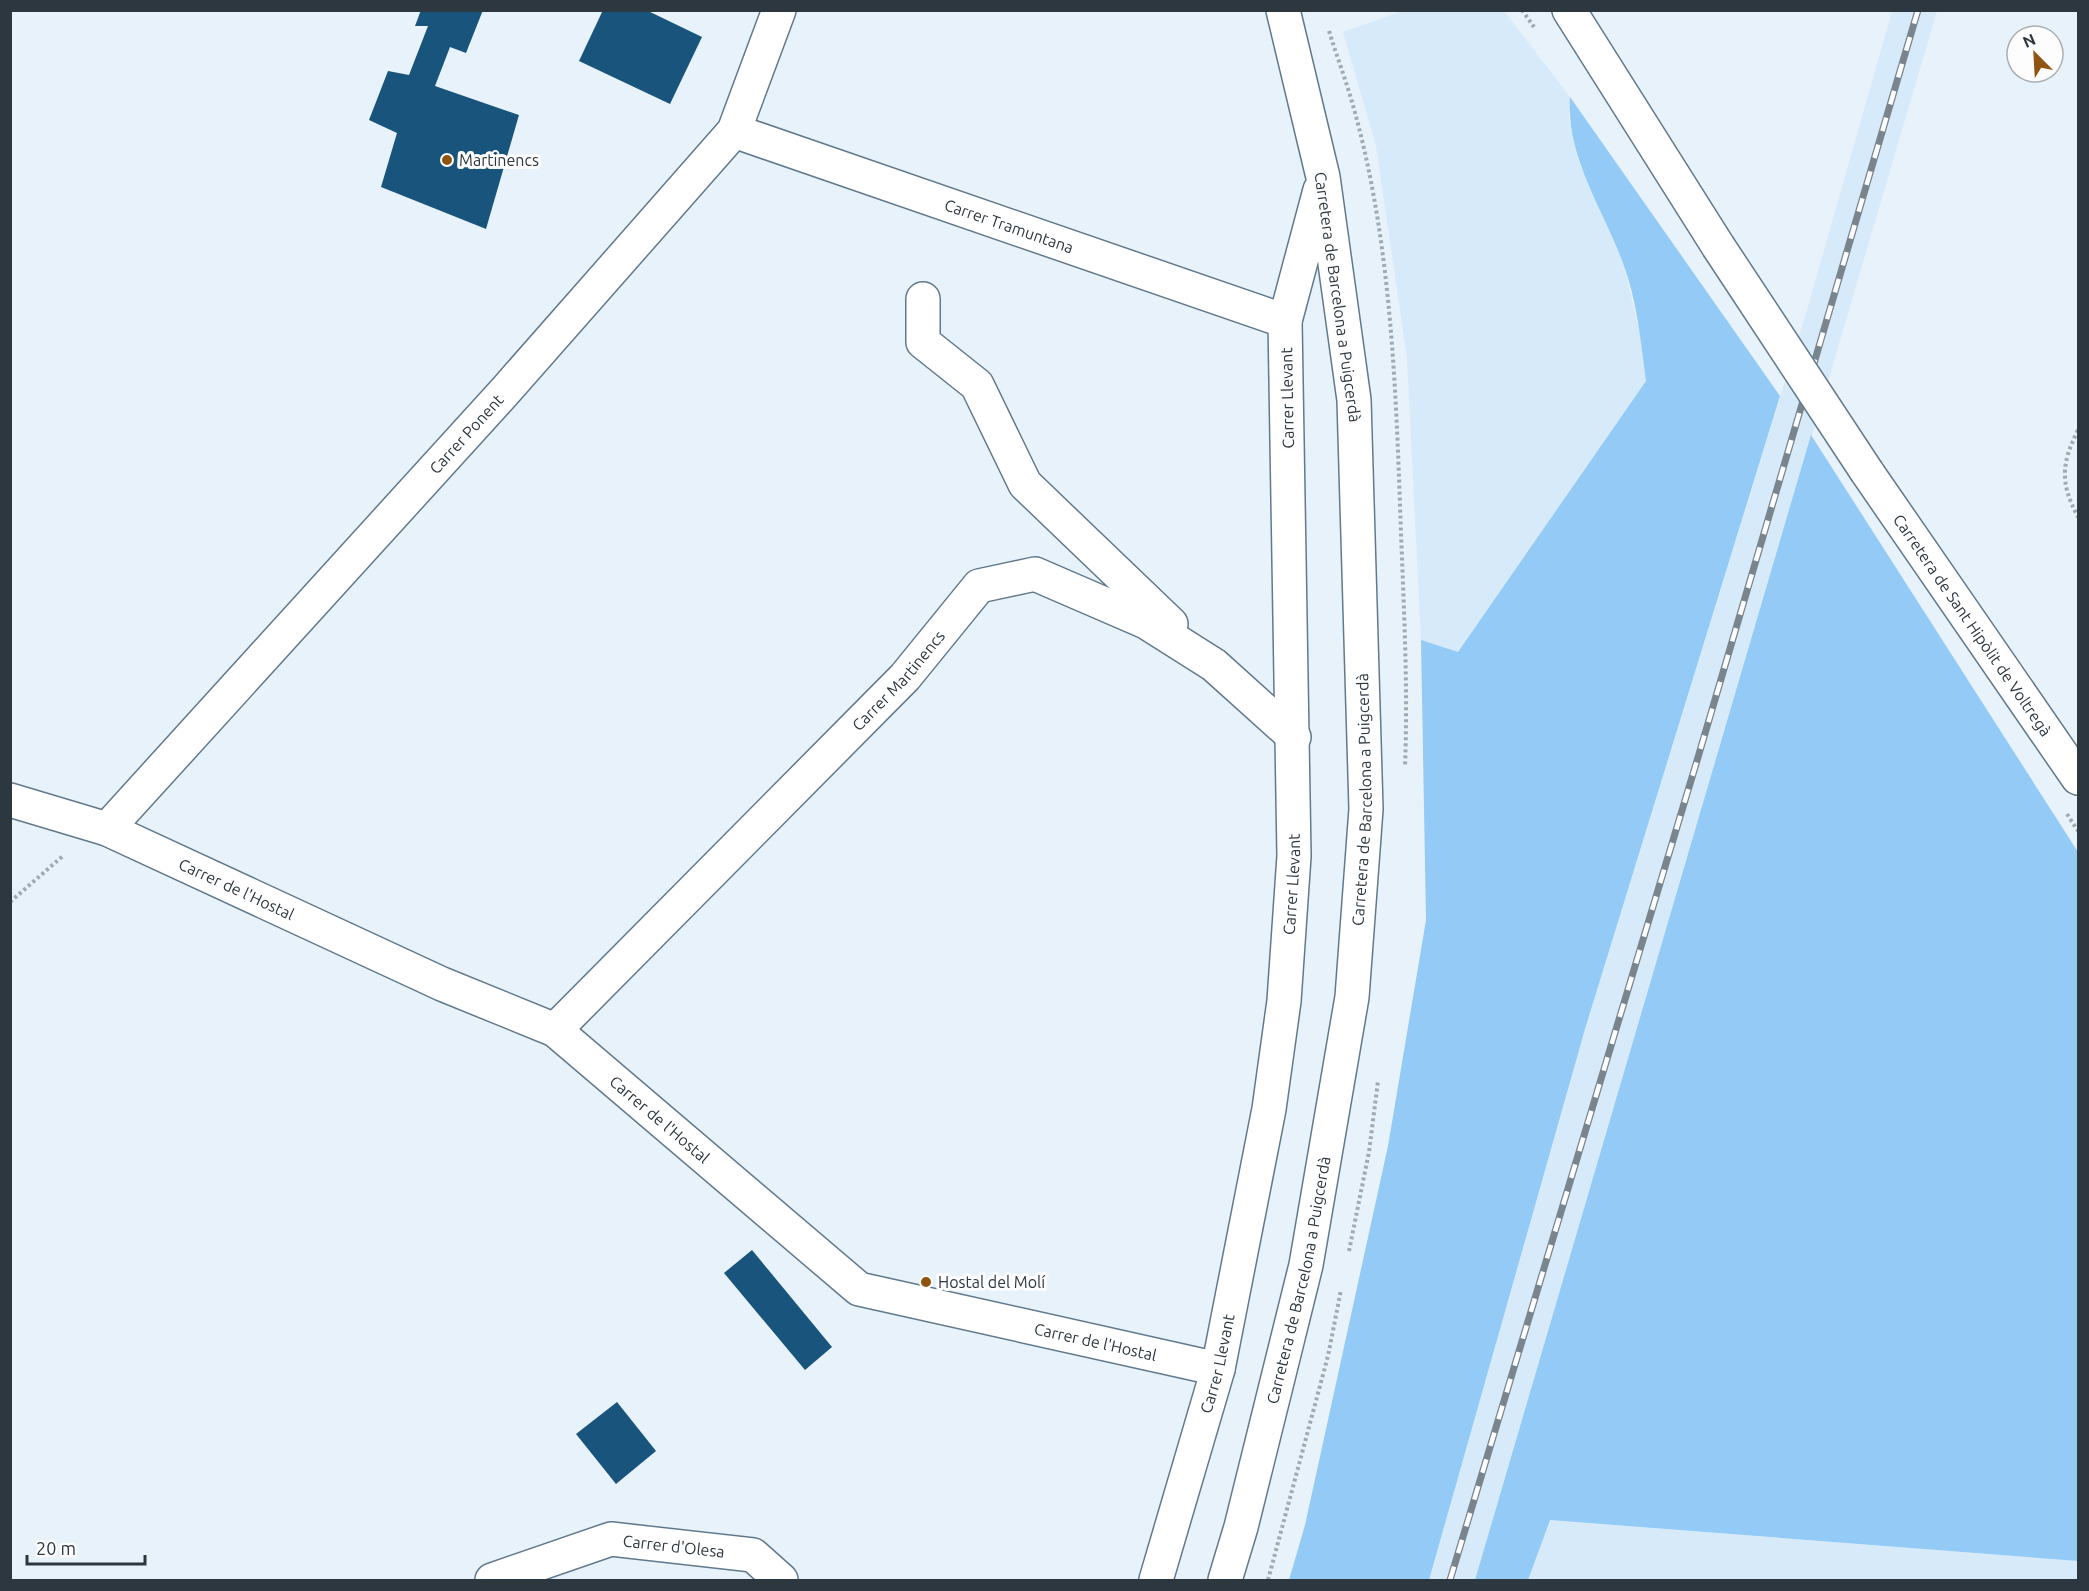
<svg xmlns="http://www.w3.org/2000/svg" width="2089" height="1591" viewBox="0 0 2089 1591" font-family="Ubuntu,sans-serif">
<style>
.built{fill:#d6eafa}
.green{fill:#93caf6}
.building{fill:#19547d}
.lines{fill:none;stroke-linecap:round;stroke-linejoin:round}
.minor-casing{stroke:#61798c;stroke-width:36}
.path{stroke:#9faab2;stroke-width:4;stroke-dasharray:3 3;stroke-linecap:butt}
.minor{stroke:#fff;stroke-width:33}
.rail-casing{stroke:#79848c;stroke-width:7}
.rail{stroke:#fdfdfd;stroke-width:4.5;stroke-dasharray:14;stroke-linecap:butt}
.minor-bridge-casing{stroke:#61798c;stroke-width:36;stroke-linecap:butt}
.minor-bridge{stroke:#fff;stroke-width:33}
.poi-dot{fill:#8f5411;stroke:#fdfdfd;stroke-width:2}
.labels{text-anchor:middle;stroke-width:6;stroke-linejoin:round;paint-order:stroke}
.poi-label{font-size:16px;fill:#2d373f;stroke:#fdfdfd;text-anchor:start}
.street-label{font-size:16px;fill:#2d373f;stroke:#fdfdfd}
</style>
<rect width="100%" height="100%" fill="#e7f2fa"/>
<g class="built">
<path d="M1403,11H1504L1570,97L1569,117L1579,162L1624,265L1641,339L1646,381L1458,652L1421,640L1407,358L1376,146L1343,32Z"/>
<path d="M1892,11H1937L1475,1580H1429L1585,1029L1807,310Z"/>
<path d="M1549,1520L2078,1561V1580H1528Z"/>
</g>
<g class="green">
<path d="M1570,97L1780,396L1585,1029L1429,1580H1289L1305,1525L1388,1146L1426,920L1421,640L1458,652L1646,381C1641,343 1637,300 1623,263C1603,209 1566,157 1570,97Z"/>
<path d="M1811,435L2078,852V1561L1550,1520L1528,1580H1475Z"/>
</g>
<g class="building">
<path d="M421,10H483L466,53L450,47L435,86L519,115L486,229L381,187L397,133L369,120L388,71L409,75L428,26H415Z"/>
<path d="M603,10H646L702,37L670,104L579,61Z"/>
<path d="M752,1250L832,1347L805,1370L724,1273Z"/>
<path d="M617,1402L656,1451L616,1484L576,1434Z"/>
</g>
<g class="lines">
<defs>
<g id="minor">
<path d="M1569,10L1718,246"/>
<path id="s1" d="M734,131L1285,321"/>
<path d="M923,299V342L977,385L1025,484L1171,624"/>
<path id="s2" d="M1867,472L2078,778"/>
<path id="s3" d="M10,800L107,829L442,984L555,1030L859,1289L1218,1369"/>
<path id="s4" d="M107,829L507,389L734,131L779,10"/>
<path id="s5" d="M555,1030L905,677L979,586L1035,574L1146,622L1214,665L1294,737"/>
<path id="s6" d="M492,1580L611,1539L753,1555L781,1580"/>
<path id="s7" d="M1156,1580L1218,1369L1269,1109L1284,1001L1294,856L1285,321L1320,190"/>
<path id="s8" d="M1225,1580L1241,1527L1306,1265L1352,997L1366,809L1354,400L1323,177L1283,10"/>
</g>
</defs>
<use href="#minor" class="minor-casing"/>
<g class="path">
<path d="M1522,10L1534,27"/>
<path d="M1329,31C1337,57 1347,83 1354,109C1392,246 1396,392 1401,533C1404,611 1408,688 1405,766"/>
<path d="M2078,430C2061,464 2060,483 2078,517"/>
<path d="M2067,814L2078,831"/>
<path d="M10,902L64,855"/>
<path d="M1349,1251L1369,1152L1378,1081"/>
<path d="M1268,1580L1328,1356L1341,1290"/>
</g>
<use href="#minor" class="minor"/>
<defs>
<path id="rail" d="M1450,1580L1699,754L1918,10"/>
</defs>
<use href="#rail" class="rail-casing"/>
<use href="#rail" class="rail"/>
<defs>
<path id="minor-bridge" d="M1718,246L1867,472"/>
</defs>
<use href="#minor-bridge" class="minor-bridge-casing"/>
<use href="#minor-bridge" class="minor-bridge"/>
</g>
<g class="poi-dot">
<circle cx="447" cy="160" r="6"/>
<circle cx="926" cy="1282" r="6"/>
</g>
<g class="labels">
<g class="poi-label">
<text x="459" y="166">Martinencs</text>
<text x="938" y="1288">Hostal del Molí</text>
</g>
<g class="street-label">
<text dy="6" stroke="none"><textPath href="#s1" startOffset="291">Carrer Tramuntana</textPath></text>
<text transform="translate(1338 297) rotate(82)" y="6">Carretera de Barcelona a Puigcerdà</text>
<text transform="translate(1287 398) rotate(-91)" y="6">Carrer Llevant</text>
<text dy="6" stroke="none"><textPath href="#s4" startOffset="534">Carrer Ponent</textPath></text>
<text dy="6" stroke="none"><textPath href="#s2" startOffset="186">Carretera de Sant Hipòlit de Voltregà</textPath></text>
<text dy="6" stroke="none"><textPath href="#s5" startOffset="490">Carrer Martinencs</textPath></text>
<text dy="6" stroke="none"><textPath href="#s8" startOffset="795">Carretera de Barcelona a Puigcerdà</textPath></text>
<text dy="6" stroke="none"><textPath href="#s7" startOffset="711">Carrer Llevant</textPath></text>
<text dy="6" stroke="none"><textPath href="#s3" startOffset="244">Carrer de l'Hostal</textPath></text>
<text dy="6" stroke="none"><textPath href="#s3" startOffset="730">Carrer de l'Hostal</textPath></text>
<text dy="6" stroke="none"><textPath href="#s8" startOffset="309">Carretera de Barcelona a Puigcerdà</textPath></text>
<text dy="6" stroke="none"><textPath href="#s3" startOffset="1234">Carrer de l'Hostal</textPath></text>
<text dy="6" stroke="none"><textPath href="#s7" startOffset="225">Carrer Llevant</textPath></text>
<text dy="6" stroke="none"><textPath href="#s6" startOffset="189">Carrer d'Olesa</textPath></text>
</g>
</g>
<rect width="2089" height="1591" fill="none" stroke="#2d373f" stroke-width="24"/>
<g transform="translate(2035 54) rotate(336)"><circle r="28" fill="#fdfdfd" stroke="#aaaeb1" stroke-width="1.5"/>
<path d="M0-4.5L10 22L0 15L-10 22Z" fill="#8f5411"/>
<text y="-9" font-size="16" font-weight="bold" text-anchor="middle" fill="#2d373f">N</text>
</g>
<path d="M27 1555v9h118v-9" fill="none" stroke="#2d373f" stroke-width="3"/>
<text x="36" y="1555" font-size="18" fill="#2d373f" stroke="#fdfdfd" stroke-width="4.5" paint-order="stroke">20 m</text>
</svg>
